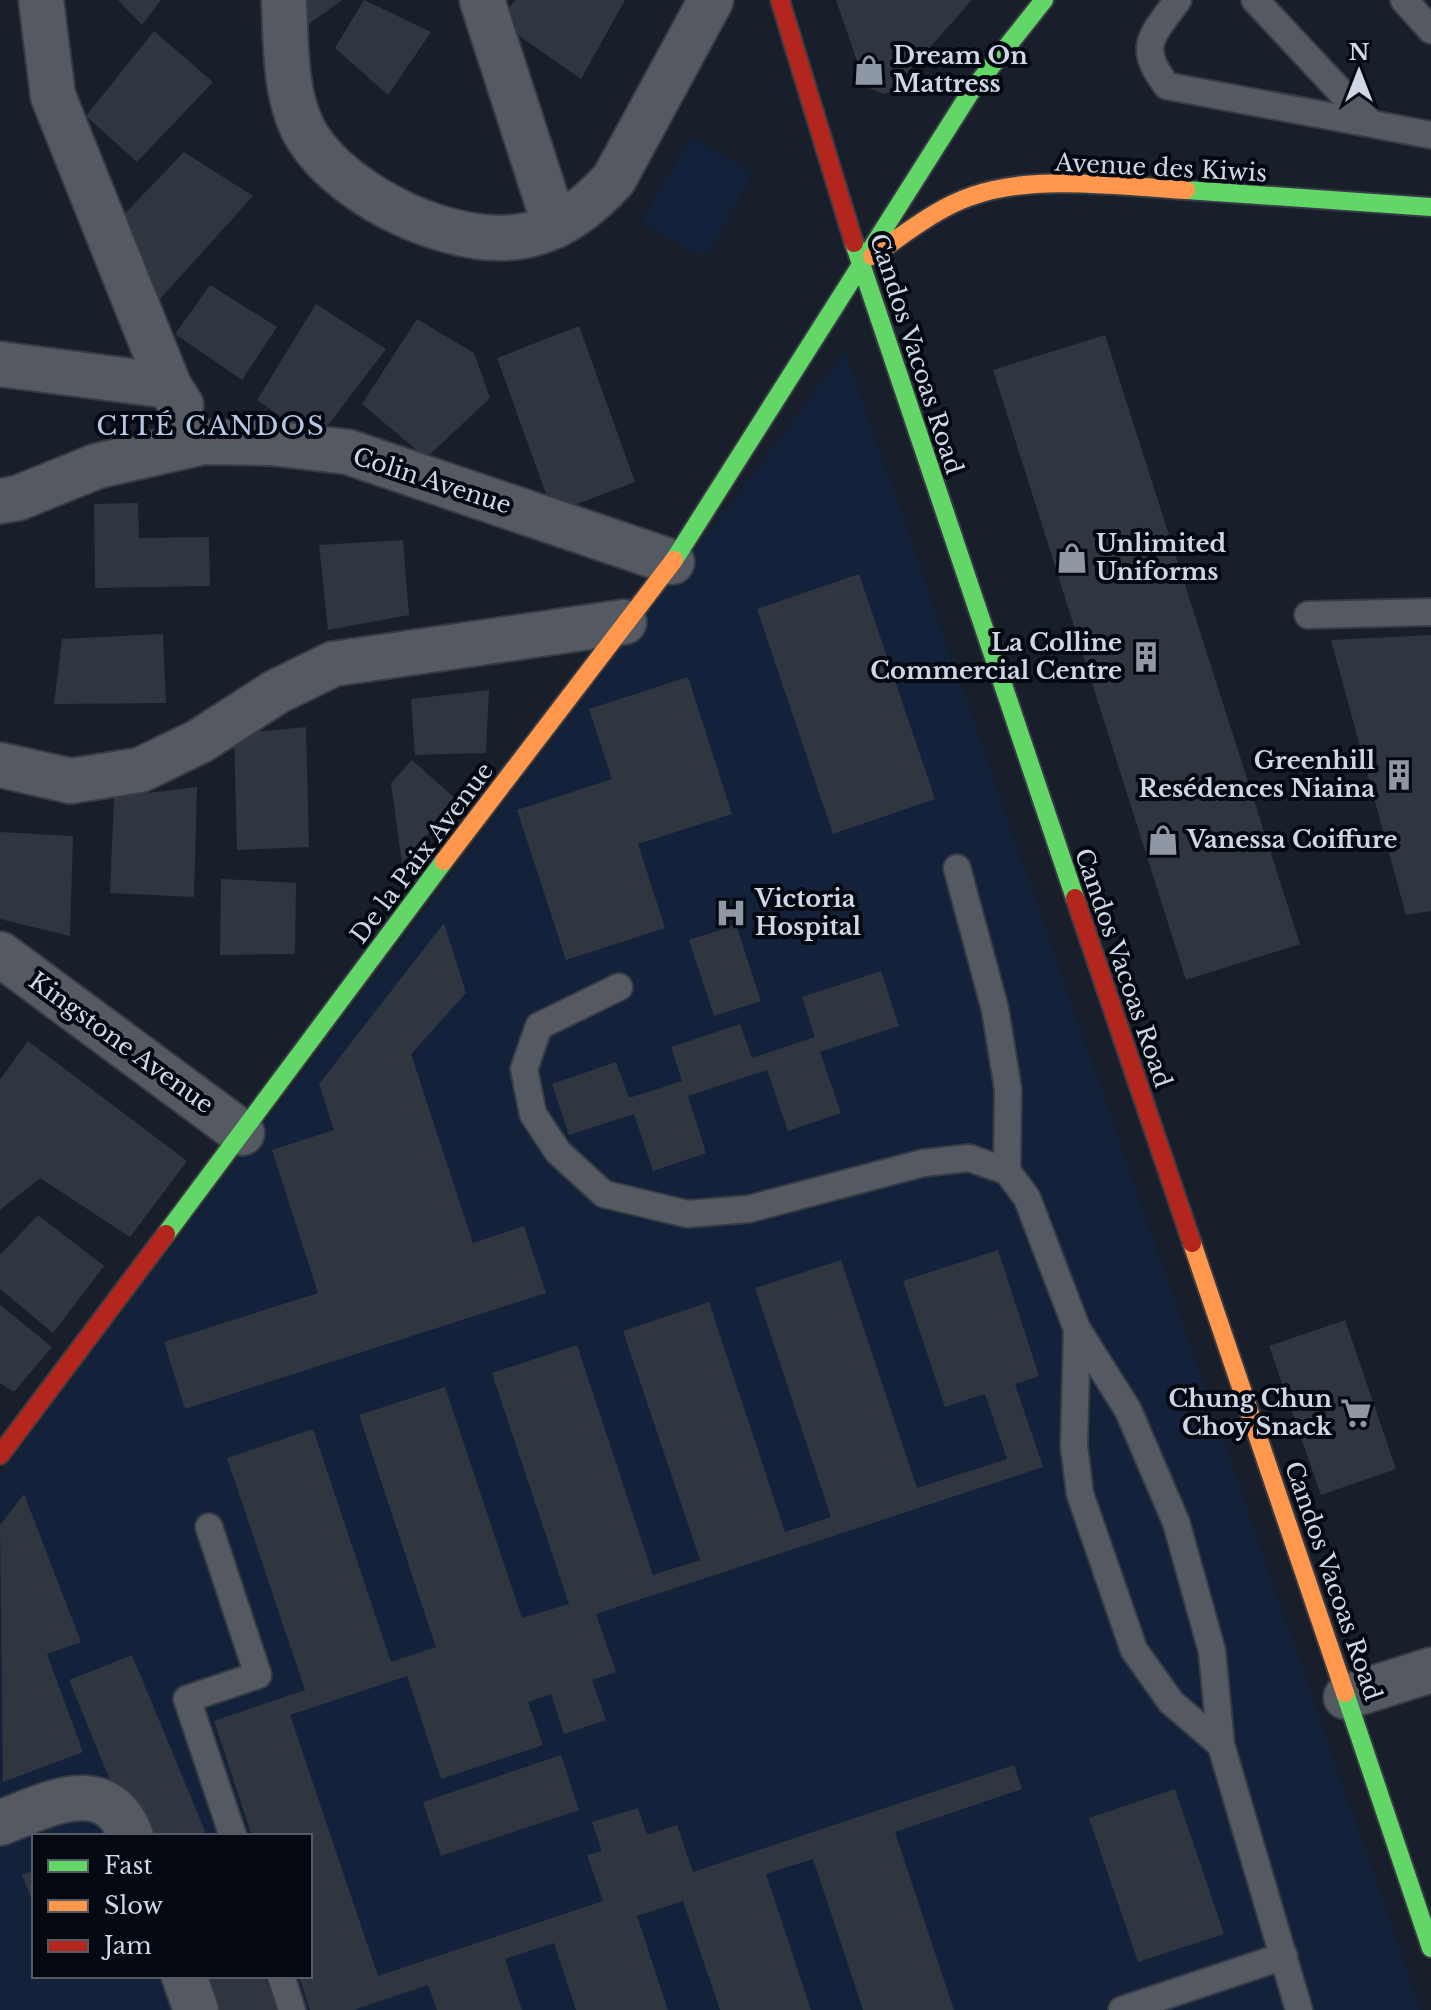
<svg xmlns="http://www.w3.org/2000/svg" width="1431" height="2010" viewBox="0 0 1431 2010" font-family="'Libre Baskerville',serif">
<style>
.built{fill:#13223a;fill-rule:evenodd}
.building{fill:#30363f}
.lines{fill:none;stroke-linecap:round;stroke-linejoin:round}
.lane-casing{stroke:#363b44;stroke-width:30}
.street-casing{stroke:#363b44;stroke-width:48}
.fast-casing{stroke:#363b44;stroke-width:22}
.slow-casing{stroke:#363b44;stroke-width:22}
.jam-casing{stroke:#363b44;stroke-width:22}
.lane{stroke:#545962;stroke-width:26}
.street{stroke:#545962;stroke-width:44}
.fast{stroke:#63d668;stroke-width:18}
.slow{stroke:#ff974d;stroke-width:18}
.jam{stroke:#b3261e;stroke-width:18}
.labels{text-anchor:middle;stroke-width:8;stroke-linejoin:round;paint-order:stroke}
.poi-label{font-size:24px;font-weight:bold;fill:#cdd7e5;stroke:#040811;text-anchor:start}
.street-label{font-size:24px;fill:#cdd7e5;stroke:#040811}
.neighbourhood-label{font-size:26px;letter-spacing:2px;fill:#b5c8e4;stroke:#040811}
</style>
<rect width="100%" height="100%" fill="#181f2a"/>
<g class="built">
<path d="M691,137L752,173L709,252L696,255L641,222Z"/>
<path d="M845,351L1421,2010H0V1475ZM34,1836H310V1976H34Z"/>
</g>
<g class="building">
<path d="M118,0H161L142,25Z"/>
<path d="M295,0H342L298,32Z"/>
<path d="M364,0L431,32L388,95L335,48Z"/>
<path d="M515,0H625L581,79L499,22Z"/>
<path d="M836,0H972L890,92L884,94L866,87Z"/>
<path d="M154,31L213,82L137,162L86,116Z"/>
<path d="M184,152L253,196L150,310L113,226Z"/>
<path d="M210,285L277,327L242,380L175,334Z"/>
<path d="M316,304L386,349L316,441L257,400Z"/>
<path d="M417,319L474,353L490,398L426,458L362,404Z"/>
<path d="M579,326L635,482L553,513L497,358Z"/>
<path d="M1105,335L1300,944L1186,980L993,370Z"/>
<path d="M138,503L139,538L209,537L210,586L95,588L94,504Z"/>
<path d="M403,540L409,615L328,630L319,545Z"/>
<path d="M859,574L935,799L833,834L757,609Z"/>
<path d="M163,634L166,703L54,704L62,639Z"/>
<path d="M1431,635V911L1406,915L1331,640Z"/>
<path d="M688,677L732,814L638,844L665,928L566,960L517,810L612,779L589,709Z"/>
<path d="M489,690L486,753L415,755L411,699Z"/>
<path d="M306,727L309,847L237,850L234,734Z"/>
<path d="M412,760L458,801L402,863L391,783Z"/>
<path d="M197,787L194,897L110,893L114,797Z"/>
<path d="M0,832L73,836L70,936L0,919Z"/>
<path d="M221,879L296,883L295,954L220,955Z"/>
<path d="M444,923L466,993L411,1054L473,1243L524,1226L546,1293L185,1409L164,1342L318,1293L272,1150L334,1130L319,1084Z"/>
<path d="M736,925L761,1001L714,1016L689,940Z"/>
<path d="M881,971L899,1026L820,1052L841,1113L788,1131L767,1070L688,1096L706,1153L653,1171L634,1114L569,1135L552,1084L616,1062L629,1098L682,1081L671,1047L740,1024L752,1058L815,1037L802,997Z"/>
<path d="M28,1041L187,1161L130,1237L40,1178L0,1210V1080Z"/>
<path d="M38,1215L104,1266L53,1333L0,1289V1255Z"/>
<path d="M998,1250L1039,1376L1015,1384L1043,1467L596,1614L616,1672L592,1680L606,1720L564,1734L551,1694L528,1702L543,1745L441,1779L407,1676L290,1715L378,1976L603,1901L587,1855L602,1851L592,1822L638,1808L647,1835L677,1825L693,1872L1014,1765L1022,1789L895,1832L954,2010H863L813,1859L766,1874L811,2010H720L683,1901L637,1916L668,2010H576L554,1943L505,1959L522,2010H437L428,1985L353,2010H310L299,1976H310V1836H252L214,1721L305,1690L227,1458L313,1429L391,1662L436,1647L359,1415L445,1387L522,1618L569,1604L492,1373L577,1345L653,1575L700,1560L623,1331L709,1302L785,1532L831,1517L755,1288L841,1260L917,1488L1007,1459L985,1394L945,1407L903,1281Z"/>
<path d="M0,1305L52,1347L14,1392L0,1383Z"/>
<path d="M1345,1320L1396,1469L1321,1495L1269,1346Z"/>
<path d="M24,1494L81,1642L47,1654L83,1752L3,1782L0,1525Z"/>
<path d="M132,1655L207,1836H133L69,1680Z"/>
<path d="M561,1755L579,1810L441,1856L423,1802Z"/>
<path d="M1175,1789L1224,1934L1138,1962L1089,1818Z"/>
<path d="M34,1870V1905L22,1875Z"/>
<path d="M191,1976H264L278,2010H205Z"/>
</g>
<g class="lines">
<defs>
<g id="lane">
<path d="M1178,0C1152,36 1136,46 1167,86L1431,135"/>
<path d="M1255,0L1369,122"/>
<path d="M1404,0L1431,30"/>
<path d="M1308,615L1431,612"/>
<path d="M957,868L995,1009L1008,1089L1007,1171"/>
<path d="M619,987L539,1026L524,1069L533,1114L558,1152L604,1194L687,1214L749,1209L923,1163L969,1158L1007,1171L1027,1198L1077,1329L1128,1410L1176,1522L1212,1651L1221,1745L1299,2010"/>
<path d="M1077,1329L1074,1446L1080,1494L1134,1650L1171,1702L1221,1745"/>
<path d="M209,1527L258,1675L187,1699L233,1836"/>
<path d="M281,1976L292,2010"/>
<path d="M1122,2010L1284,1956"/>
</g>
<g id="street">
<path d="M41,0L53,96L169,386"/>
<path d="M284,0C286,43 284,100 308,138C346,198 457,251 528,235C563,227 590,206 614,179L711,0"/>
<path d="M482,0L555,226"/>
<path d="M0,364L169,386L181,405"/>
<path d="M0,501L18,498L97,466L203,442L271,443L348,452L672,562"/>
<path d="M0,765L71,781L140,770L200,741L276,692L333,664L624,622"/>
<path d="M0,954L242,1133"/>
<path d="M1346,1697L1431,1670"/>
<path d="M0,1823C47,1805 106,1771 131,1836"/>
<path d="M184,1976L196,2010"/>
</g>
<g id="fast">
<path d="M1186,190L1431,207"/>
<path d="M854,243L1075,898"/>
<path d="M674,560L970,93L1044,0"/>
<path d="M166,1234L444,861"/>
<path d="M1345,1693L1431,1948"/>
</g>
<g id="slow">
<path d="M872,256C904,235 936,208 972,196C1032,174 1123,186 1186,190"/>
<path d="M444,861L674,560"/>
<path d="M1192,1243L1345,1693"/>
</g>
<g id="jam">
<path d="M780,0L854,243"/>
<path d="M1075,898L1192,1243"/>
<path d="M0,1455L166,1234"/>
</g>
</defs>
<use href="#lane" class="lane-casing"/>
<use href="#street" class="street-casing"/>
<use href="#fast" class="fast-casing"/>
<use href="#slow" class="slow-casing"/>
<use href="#jam" class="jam-casing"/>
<use href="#lane" class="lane"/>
<use href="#street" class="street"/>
<use href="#fast" class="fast"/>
<use href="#slow" class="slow"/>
<use href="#jam" class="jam"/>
</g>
<defs>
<symbol id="shop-bare" viewBox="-9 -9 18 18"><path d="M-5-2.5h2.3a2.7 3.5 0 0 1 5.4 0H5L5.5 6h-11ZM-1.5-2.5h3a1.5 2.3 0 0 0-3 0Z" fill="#8e97a4" stroke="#040811" stroke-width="2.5" paint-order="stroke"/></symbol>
<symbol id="building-bare" viewBox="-9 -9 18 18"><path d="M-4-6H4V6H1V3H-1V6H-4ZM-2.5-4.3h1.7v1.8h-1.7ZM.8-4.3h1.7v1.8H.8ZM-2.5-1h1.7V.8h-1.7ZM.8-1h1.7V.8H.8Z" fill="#8e97a4" stroke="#040811" stroke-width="2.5" paint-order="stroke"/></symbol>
<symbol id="hospital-bare" viewBox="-9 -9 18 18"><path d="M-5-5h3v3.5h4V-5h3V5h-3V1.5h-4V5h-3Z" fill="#8e97a4" stroke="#040811" stroke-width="2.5" paint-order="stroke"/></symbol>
<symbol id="supermarket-bare" viewBox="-9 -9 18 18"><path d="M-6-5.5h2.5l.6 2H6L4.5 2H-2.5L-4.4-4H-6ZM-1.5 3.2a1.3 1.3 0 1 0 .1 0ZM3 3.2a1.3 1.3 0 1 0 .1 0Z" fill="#8e97a4" stroke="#040811" stroke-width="2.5" paint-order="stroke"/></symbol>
</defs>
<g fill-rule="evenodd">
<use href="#shop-bare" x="847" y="48" width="44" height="44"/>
<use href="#shop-bare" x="1050" y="536" width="44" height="44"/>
<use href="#building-bare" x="1124" y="635" width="44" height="44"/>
<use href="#building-bare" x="1377" y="753" width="44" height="44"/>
<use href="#shop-bare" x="1141" y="818" width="44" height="44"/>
<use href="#hospital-bare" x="709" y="891" width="44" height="44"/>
<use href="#supermarket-bare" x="1334" y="1391" width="44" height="44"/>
</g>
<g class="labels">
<g class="poi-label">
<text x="893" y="64">Dream On<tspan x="893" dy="28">Mattress</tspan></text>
<text x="1096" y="552">Unlimited<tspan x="1096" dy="28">Uniforms</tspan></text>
<text x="1122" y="651" text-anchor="end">La Colline<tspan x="1122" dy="28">Commercial Centre</tspan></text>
<text x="1375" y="769" text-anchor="end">Greenhill<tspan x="1375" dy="28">Resédences Niaina</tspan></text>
<text x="1187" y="848">Vanessa Coiffure</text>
<text x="755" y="907">Victoria<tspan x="755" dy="28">Hospital</tspan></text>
<text x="1332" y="1407" text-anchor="end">Chung Chun<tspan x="1332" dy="28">Choy Snack</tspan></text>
</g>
<g class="street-label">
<text transform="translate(1161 168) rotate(3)" y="8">Avenue des Kiwis</text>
<text transform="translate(916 354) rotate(72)" y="8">Candos Vacoas Road</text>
<text transform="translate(432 481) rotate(18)" y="8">Colin Avenue</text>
<text transform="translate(422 853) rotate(-53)" y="8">De la Paix Avenue</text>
<text transform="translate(1123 968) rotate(71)" y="8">Candos Vacoas Road</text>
<text transform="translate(121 1043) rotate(36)" y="8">Kingstone Avenue</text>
<text transform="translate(1333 1581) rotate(71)" y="8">Candos Vacoas Road</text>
</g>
<g class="neighbourhood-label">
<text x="211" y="435">CITÉ CANDOS</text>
</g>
</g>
<rect x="32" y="1834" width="280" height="144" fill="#040811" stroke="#545b66" stroke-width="2"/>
<rect x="48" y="1860" width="40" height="12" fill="#63d668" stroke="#545b66" stroke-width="2"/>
<text x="104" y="1874" font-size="24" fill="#cdd7e5">Fast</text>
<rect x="48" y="1900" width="40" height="12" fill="#ff974d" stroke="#545b66" stroke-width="2"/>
<text x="104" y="1914" font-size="24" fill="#cdd7e5">Slow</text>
<rect x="48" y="1940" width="40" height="12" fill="#b3261e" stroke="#545b66" stroke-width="2"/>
<text x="104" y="1954" font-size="24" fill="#cdd7e5">Jam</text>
<g transform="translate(1359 72)" stroke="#040811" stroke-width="6" paint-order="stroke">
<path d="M0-6L14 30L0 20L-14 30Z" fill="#cdd7e5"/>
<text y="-12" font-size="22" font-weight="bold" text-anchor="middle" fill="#cdd7e5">N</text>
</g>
</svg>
